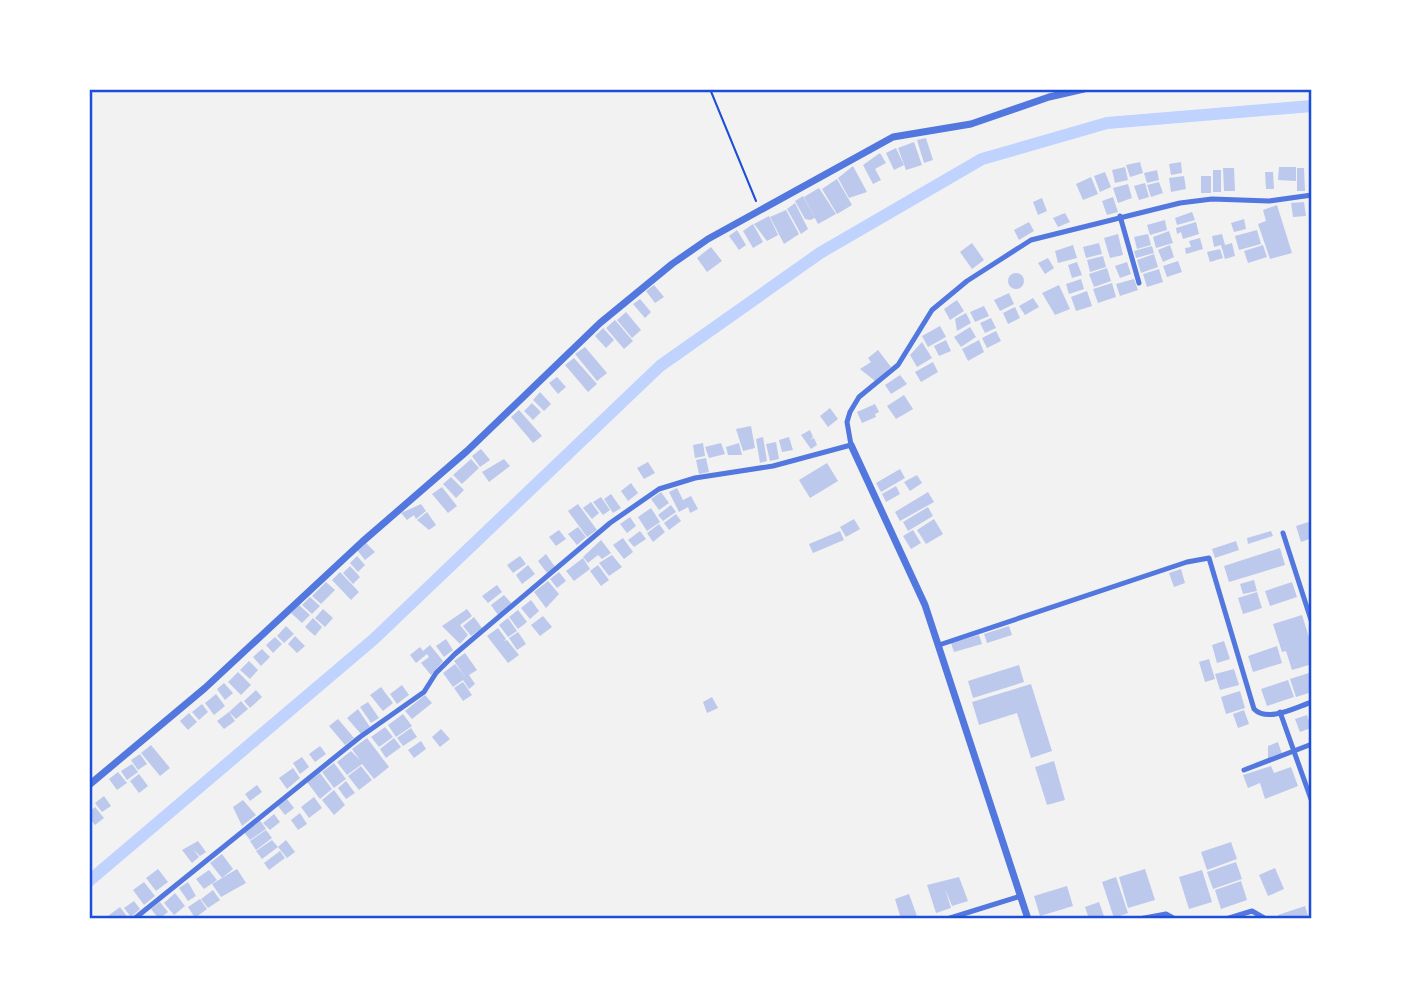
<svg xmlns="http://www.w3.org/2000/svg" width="1401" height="1008" viewBox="0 0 1401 1008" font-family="Cabin,sans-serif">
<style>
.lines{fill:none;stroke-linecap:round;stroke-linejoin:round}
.canal{stroke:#bfd3fe;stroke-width:12}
.building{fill:#bdc9ec}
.path{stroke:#1d4ed8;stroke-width:2}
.minor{stroke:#5277de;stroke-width:5}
.tertiary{stroke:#5277de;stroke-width:7}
.neatline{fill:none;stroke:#1d4ed8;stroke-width:2.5}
</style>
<rect width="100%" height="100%" fill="#f2f2f2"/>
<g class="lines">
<path class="canal" d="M89,881L374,639L660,366L820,253L982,159L1107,123L1312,106"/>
</g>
<g class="building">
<path d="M926,138L933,160L924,163L917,140Z"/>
<path d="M914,142L922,165L906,170L898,148Z"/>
<path d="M896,148L904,165L894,170L886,153Z"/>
<path d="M880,153L886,163L875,169L881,180L873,184L863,165Z"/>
<path d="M1140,162L1143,173L1130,177L1126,165Z"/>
<path d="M1181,162L1182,173L1171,175L1169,164Z"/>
<path d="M853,166L867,192L849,198L838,178Z"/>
<path d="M1125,167L1128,180L1115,183L1112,170Z"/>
<path d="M1279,167H1296V181L1278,180Z"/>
<path d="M1223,168H1234L1235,191H1224Z"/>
<path d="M1297,168H1304L1305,191H1297Z"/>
<path d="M1157,170L1159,180L1147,183L1144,173Z"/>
<rect x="1213" y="170" width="8" height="22"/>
<path d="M1105,172L1111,187L1100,192L1094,176Z"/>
<path d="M1265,172H1273L1274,189H1266Z"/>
<path d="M1184,176L1186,189L1171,192L1169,178Z"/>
<rect x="1201" y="176" width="10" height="17"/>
<path d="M1091,177L1098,194L1083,200L1076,184Z"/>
<path d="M837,179L852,205L837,214L822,189Z"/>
<path d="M1159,182L1163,193L1151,197L1147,185Z"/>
<path d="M1145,183L1149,197L1139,200L1134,186Z"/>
<path d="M1128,184L1132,198L1118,203L1113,188Z"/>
<path d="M819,188L836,214L818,224L804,197Z"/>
<path d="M803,196L815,218L810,220L805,219L795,201Z"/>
<path d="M1113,197L1118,212L1107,215L1102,201Z"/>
<path d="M1042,198L1047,211L1038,215L1033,202Z"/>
<path d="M1304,202L1306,216L1293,217L1291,203Z"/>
<path d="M795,203L808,229L801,234L787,209Z"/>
<path d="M1277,205L1292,253L1270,259L1258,224L1266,221L1263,210Z"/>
<path d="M786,210L799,234L784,244L770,217Z"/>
<path d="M1192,212L1195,220L1177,225L1175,218Z"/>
<path d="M1065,213L1070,222L1058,227L1053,218Z"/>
<path d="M769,216L778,235L767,241L754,224Z"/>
<path d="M1244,219L1246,229L1234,232L1231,223Z"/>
<path d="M1165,220L1167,230L1150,235L1147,225Z"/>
<path d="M1029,222L1034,231L1019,240L1014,230Z"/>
<path d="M1196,222L1199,234L1183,239L1181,232L1177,234L1176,228Z"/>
<path d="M753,224L763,242L753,248L743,231Z"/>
<path d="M737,230L746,245L739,250L729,236Z"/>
<path d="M1257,230L1261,244L1239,250L1235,236Z"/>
<path d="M1169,231L1173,243L1156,248L1153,237Z"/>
<path d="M1118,234L1123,255L1110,258L1104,238Z"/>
<path d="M1148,234L1151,245L1137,249L1134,237Z"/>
<path d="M1222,234L1225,245L1232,243L1235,256L1225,259L1221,245L1214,247L1212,236Z"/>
<path d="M1200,238L1203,249L1186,254L1185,248L1191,247L1189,241Z"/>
<path d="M972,243L984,260L972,269L960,252Z"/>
<path d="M1099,243L1102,254L1086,258L1083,247Z"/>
<path d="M1073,245L1077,258L1058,263L1055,251Z"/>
<path d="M1170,245L1174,257L1163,262L1158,250Z"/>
<path d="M1263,245L1267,257L1248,263L1244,251Z"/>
<path d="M1152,246L1154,253L1136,258L1134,251Z"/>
<path d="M711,247L722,261L707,272L697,258Z"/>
<path d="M1220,249L1223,258L1210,262L1207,252Z"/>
<path d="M1154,254L1158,267L1141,273L1137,260Z"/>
<path d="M1103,256L1106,267L1090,272L1087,260Z"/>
<path d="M1048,258L1054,268L1045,274L1038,263Z"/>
<path d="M1178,261L1182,272L1167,277L1163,266Z"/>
<path d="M1077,262L1082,275L1072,278L1068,265Z"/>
<path d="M1127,262L1131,274L1120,278L1115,266Z"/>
<path d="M1107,268L1111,281L1094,287L1089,274Z"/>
<path d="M1159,269L1163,282L1147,287L1143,274Z"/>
<circle cx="1016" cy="281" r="8"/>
<path d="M1081,279L1084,289L1069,294L1066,284Z"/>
<path d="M1134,279L1138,290L1120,296L1116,284Z"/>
<path d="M1112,283L1116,297L1098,303L1093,289Z"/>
<path d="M654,285L664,297L655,303L646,291Z"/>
<path d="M1059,285L1070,309L1055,315L1042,293Z"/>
<path d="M1087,291L1092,306L1076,311L1071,297Z"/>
<path d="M1009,293L1014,304L1000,311L994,300Z"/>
<path d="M1033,298L1039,307L1025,315L1019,306Z"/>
<path d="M640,299L651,312L645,318L633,304Z"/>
<path d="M957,300L964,311L950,320L944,309Z"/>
<path d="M984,306L989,316L975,322L970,312Z"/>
<path d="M1015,307L1020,318L1008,324L1003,313Z"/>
<path d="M626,312L641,330L632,338L617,320Z"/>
<path d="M966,313L971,323L957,331L955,319Z"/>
<path d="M991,318L996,328L985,333L980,323Z"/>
<path d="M615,320L633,341L624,349L606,328Z"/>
<path d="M940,326L946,337L928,347L922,336Z"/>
<path d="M970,327L976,337L961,347L954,337Z"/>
<path d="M603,328L614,340L606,348L595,336Z"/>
<path d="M996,331L1001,341L987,348L982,338Z"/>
<path d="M946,340L951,351L939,356L934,346Z"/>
<path d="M979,340L984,352L968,361L962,349Z"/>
<path d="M922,342L932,358L917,367L910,355Z"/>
<path d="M585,347L607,373L597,381L575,354Z"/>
<path d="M878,350L891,367L875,381L860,369L871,362L868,358Z"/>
<path d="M574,358L597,384L588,392L565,365Z"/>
<path d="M933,362L938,372L921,382L915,372Z"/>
<path d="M900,375L907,384L891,394L885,385Z"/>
<path d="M557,377L566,387L558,394L549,383Z"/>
<path d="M540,392L551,404L544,411L533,400Z"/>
<path d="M904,395L913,409L896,419L887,406Z"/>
<path d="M532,403L541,412L533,420L524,411Z"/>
<path d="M875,404L879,412L875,414L876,417L862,423L857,412Z"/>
<path d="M830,408L838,419L828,427L820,416Z"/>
<path d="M519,410L542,436L533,443L511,417Z"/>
<path d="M751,426L755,448L743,451L736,429Z"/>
<path d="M810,430L813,437L810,440L814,438L817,445L811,449L801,435Z"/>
<path d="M763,437L767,461L760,463L756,439Z"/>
<path d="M789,437L793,450L782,452L779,440Z"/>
<path d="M776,442L779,459L770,461L766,444Z"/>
<path d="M703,443L705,456L695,458L693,445Z"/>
<path d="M721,443L725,454L709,458L705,447Z"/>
<path d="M739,443L742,455H728L726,447Z"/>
<path d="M481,449L490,460L480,467L472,456Z"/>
<path d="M706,458L709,472L699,474L696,460Z"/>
<path d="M471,459L479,468L462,484L453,475Z"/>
<path d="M504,459L510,466L489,482L482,472Z"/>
<path d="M648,462L655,473L644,479L637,468Z"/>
<path d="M827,463L838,481L810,498L799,480Z"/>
<path d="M900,469L905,478L881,492L876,483Z"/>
<path d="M917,475L922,483L910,491L904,482Z"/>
<path d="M451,477L464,490L456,498L443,484Z"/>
<path d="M631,483L638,493L628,501L621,491Z"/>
<path d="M896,486L900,494L886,502L882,494Z"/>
<path d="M442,487L457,506L448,513L432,494Z"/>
<path d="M677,488L683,500L691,496L698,509L690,513L688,507L679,512L669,492Z"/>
<path d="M661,492L669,503L659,510L651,499Z"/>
<path d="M928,492L934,502L900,521L895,512Z"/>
<path d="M611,494L621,508L613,513L604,499Z"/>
<path d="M601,497L610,510L603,515L593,502Z"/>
<path d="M591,502L599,513L592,519L583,508Z"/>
<path d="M421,504L426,511L416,519L414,515L407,520L401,513Z"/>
<path d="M578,504L597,530L587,537L568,511Z"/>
<path d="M671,505L676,512L663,521L658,515Z"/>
<path d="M928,507L933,516L908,531L903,522Z"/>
<path d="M651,508L660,522L647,531L638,517Z"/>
<path d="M427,512L436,525L429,530L417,520Z"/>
<path d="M676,514L681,521L669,530L664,523Z"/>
<path d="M630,517L636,526L627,533L620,524Z"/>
<path d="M854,519L860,529L846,537L840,527Z"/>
<path d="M934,519L943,534L926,544L917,530Z"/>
<path d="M1312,521V538L1301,542L1296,526Z"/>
<path d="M659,524L665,532L653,542L647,533Z"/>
<path d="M578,527L586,537L577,545L568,534Z"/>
<path d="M559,530L566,539L556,546L549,537Z"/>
<path d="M913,530L921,543L911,549L903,536Z"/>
<path d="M640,531L646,539L634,547L628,540Z"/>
<path d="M840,531L844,540L813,553L809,544Z"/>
<path d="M1271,531L1273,536L1248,544L1247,538Z"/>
<path d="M623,538L633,552L624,559L613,545Z"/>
<path d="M601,540L611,553L602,559L598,555L588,563L583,557Z"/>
<path d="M1236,541L1239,550L1215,558L1212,549Z"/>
<path d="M366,543L375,552L365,560L357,550Z"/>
<path d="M1280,548L1285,565L1229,582L1224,566Z"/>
<path d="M546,554L555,567L547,573L538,561Z"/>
<path d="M612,555L622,567L609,576L599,563Z"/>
<path d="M357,556L365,565L358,572L350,563Z"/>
<path d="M520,556L526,564L513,573L507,565Z"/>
<path d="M583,558L590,569L574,581L566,571Z"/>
<path d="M528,565L535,574L522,584L516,575Z"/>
<path d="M598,565L609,580L601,586L590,571Z"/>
<path d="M350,566L360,577L353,584L343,573Z"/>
<path d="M1181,569L1185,583L1174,587L1169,573Z"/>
<path d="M340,572L359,592L351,600L332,580Z"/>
<path d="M559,572L566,581L557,588L550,579Z"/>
<path d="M1254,580L1257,591L1243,594L1240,584Z"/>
<path d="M548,581L559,594L546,608L534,592Z"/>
<path d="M326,582L335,590L321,604L312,596Z"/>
<path d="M1292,582L1297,597L1270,606L1265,591Z"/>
<path d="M497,585L502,592L488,603L482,596Z"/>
<path d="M1257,592L1262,608L1243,614L1238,598Z"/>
<path d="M504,595L512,604L498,615L491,605Z"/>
<path d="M310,597L320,606L312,614L302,605Z"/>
<path d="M531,600L539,611L530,619L521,608Z"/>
<path d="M299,605L310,615L302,623L291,613Z"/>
<path d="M323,609L333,618L325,627L315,618Z"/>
<path d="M467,609L472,616L460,625L468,635L460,644L442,626Z"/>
<path d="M518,610L527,622L518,629L509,617Z"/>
<path d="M1302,615L1312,647V664L1292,670L1286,651L1282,652L1273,624Z"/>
<path d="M543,616L552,627L540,636L531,625Z"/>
<path d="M474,617L482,628L471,636L463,626Z"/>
<path d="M313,618L322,627L315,636L305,627Z"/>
<path d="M508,618L517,631L508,637L499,625Z"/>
<path d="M286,626L294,634L284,643L277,636Z"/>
<path d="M1009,626L1012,635L987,643L984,634Z"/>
<path d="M498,628L506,639L504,641L507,640L519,655L508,663L487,636Z"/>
<path d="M518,632L526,644L517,650L509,638Z"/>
<path d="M979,635L982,644L954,652L951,643Z"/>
<path d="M295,636L305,646L297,653L288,644Z"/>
<path d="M275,637L282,644L273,653L266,645Z"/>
<path d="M446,639L453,650L444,657L436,646Z"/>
<path d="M1224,641L1230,659L1217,663L1212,645Z"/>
<path d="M430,645L443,661L431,675L421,663L429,657L427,654L416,663L410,655L420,647L423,651Z"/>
<path d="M1277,646L1282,663L1253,672L1248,656Z"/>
<path d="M262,649L270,657L261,666L253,657Z"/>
<path d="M465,653L477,670L469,675L475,684L469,689L463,680L453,687L443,673L455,664L466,678L454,661Z"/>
<path d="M1209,659L1215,679L1205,682L1199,662Z"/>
<path d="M249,661L258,670L250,679L240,670Z"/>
<path d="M1019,665L1024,682L973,698L968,681Z"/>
<path d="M1234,669L1239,685L1220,690L1215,674Z"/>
<path d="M238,672L251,685L241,695L228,682Z"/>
<path d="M1312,672V692L1296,697L1290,679Z"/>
<path d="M1288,680L1294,697L1267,706L1261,689Z"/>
<path d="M463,682L472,695L463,701L454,688Z"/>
<path d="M224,683L233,693L225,700L217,689Z"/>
<path d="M1031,684L1052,751L1031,758L1017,713L979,725L972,702Z"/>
<path d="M402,685L409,695L397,704L390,694Z"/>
<path d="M381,687L393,703L383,711L370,695Z"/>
<path d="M256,690L262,697L250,708L244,701Z"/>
<path d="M1240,691L1245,708L1226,714L1221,697Z"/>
<path d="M216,694L225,706L214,715L205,703Z"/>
<path d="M425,695L432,703L412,719L405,711Z"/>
<path d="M712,697L718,708L707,713L703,702Z"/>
<path d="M241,701L248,709L236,719L229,712Z"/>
<path d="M368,702L379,718L371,723L360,707Z"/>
<path d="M202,704L208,712L199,720L192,712Z"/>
<path d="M358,709L370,727L361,734L347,718Z"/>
<path d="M1244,710L1249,724L1238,728L1233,714Z"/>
<path d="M229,712L235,721L224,729L217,721Z"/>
<path d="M189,713L197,722L188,730L180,721Z"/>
<path d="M403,714L412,726L396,737L388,725Z"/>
<path d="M1307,715L1311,728L1300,732L1295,719Z"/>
<path d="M338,719L354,738L345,745L329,726Z"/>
<path d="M385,727L393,737L379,747L371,737Z"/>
<path d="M411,728L417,737L403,746L397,738Z"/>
<path d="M441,729L450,739L440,747L432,737Z"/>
<path d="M367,738L389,767L374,779L362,764L347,775L337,762L351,751L360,760L352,749Z"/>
<path d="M394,738L401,747L386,758L380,749Z"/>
<path d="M421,741L426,749L414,758L408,750Z"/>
<path d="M1278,742L1282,754L1268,759V746Z"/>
<path d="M151,745L170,768L160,776L141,753Z"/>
<path d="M320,746L326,754L315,762L309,754Z"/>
<path d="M140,754L147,764L138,770L131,760Z"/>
<path d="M302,757L309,767L300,774L293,763Z"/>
<path d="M1054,761L1065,800L1047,805L1035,767Z"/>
<path d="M334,763L346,779L334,788L322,772Z"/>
<path d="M132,764L138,772L127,780L121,771Z"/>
<path d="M361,766L372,780L359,790L348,776Z"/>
<path d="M1271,766L1274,773L1291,767L1298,786L1265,799L1260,783L1248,788L1243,775Z"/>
<path d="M293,768L300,778L287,789L279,778Z"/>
<path d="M118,772L127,783L117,790L109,779Z"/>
<path d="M320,773L332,789L320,799L307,782Z"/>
<path d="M139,774L148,786L139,793L130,781Z"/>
<path d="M346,781L355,793L346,799L338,788Z"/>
<path d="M257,785L262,792L250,801L245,794Z"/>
<path d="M334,790L345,805L334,815L322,800Z"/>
<path d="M104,796L111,806L102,812L95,803Z"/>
<path d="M314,797L322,808L309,818L301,807Z"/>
<path d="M287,799L294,808L285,815L278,806Z"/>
<path d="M243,800L256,815L242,826L233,807Z"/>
<path d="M95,807L104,818L95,825L89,818V812Z"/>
<path d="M300,813L307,824L298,830L291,820Z"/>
<path d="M274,814L280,822L270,830L263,823Z"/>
<path d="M259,819L266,829L250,840L243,831Z"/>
<path d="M266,830L272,838L256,850L250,841Z"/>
<path d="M272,840L278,847L262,859L256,851Z"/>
<path d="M286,840L295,852L287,858L278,847Z"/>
<path d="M198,841L206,852L200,856L193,849L199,857L192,863L182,850Z"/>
<path d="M1231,842L1237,859L1207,870L1201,852Z"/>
<path d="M280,851L285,858L269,870L264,863Z"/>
<path d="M222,854L233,869L222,878L210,863Z"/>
<path d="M1236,862L1242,879L1213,889L1207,872Z"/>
<path d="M1275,868L1284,889L1268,896L1259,875Z"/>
<path d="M158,869L168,882L156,891L146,878Z"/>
<path d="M237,869L246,883L221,897L212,884Z"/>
<path d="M1145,869L1155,900L1128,908L1119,877Z"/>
<path d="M209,870L217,880L204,889L196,879Z"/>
<path d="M1202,870L1212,902L1189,909L1179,877Z"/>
<path d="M959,877L968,901L952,906L945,889L951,908L936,913L927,885Z"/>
<path d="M1116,877L1128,913L1114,918L1102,882Z"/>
<path d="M1241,881L1247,900L1221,909L1215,890Z"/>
<path d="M144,882L155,896L144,905L133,890Z"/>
<path d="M188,882L196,896L188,901L179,888Z"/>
<path d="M1067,886L1073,906L1040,916L1034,896Z"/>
<path d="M213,890L220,900L208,908L201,899Z"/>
<path d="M175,893L185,906L174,915L164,903Z"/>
<path d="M909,894L917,916L901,919L895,899Z"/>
<path d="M200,899L207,909L195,918L188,907Z"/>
<path d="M134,901L140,909L131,917L124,908Z"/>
<path d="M160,902L168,912L159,919L151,909Z"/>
<path d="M1099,902L1105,919H1089L1085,907Z"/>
<path d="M1305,906L1309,919H1279L1278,915Z"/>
<path d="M120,907L129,919H104Z"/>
</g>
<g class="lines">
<path class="path" d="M710,89L756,201"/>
<g class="minor">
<path d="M1120,216L1139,283"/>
<path d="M1283,533L1312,623"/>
<path d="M939,645L1187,562L1209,558L1254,709C1268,723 1296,707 1312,702"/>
<path d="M1280,712L1312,802"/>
<path d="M1244,770L1312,744"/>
<path d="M134,919L360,737L424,692L436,673L455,654L610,523L659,489L695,478L773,466L851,445L847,422L850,412L859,397L898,365L932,310L967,281L1031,240L1180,203L1212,199L1269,201L1312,195"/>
<path d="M947,919L1021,896"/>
<path d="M1139,919L1166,914L1175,919"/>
<path d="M1226,919L1252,911L1266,919"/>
</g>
<g class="tertiary">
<path d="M851,445L925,605L1028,919"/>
<path d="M89,785L205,688L362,542L467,451L600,323L672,264L708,239L893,137L971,124L1049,97L1084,89"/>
</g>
</g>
<rect width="1401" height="1008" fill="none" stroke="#ffffff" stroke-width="182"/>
<rect x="91" y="91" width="1219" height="826" class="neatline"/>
</svg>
